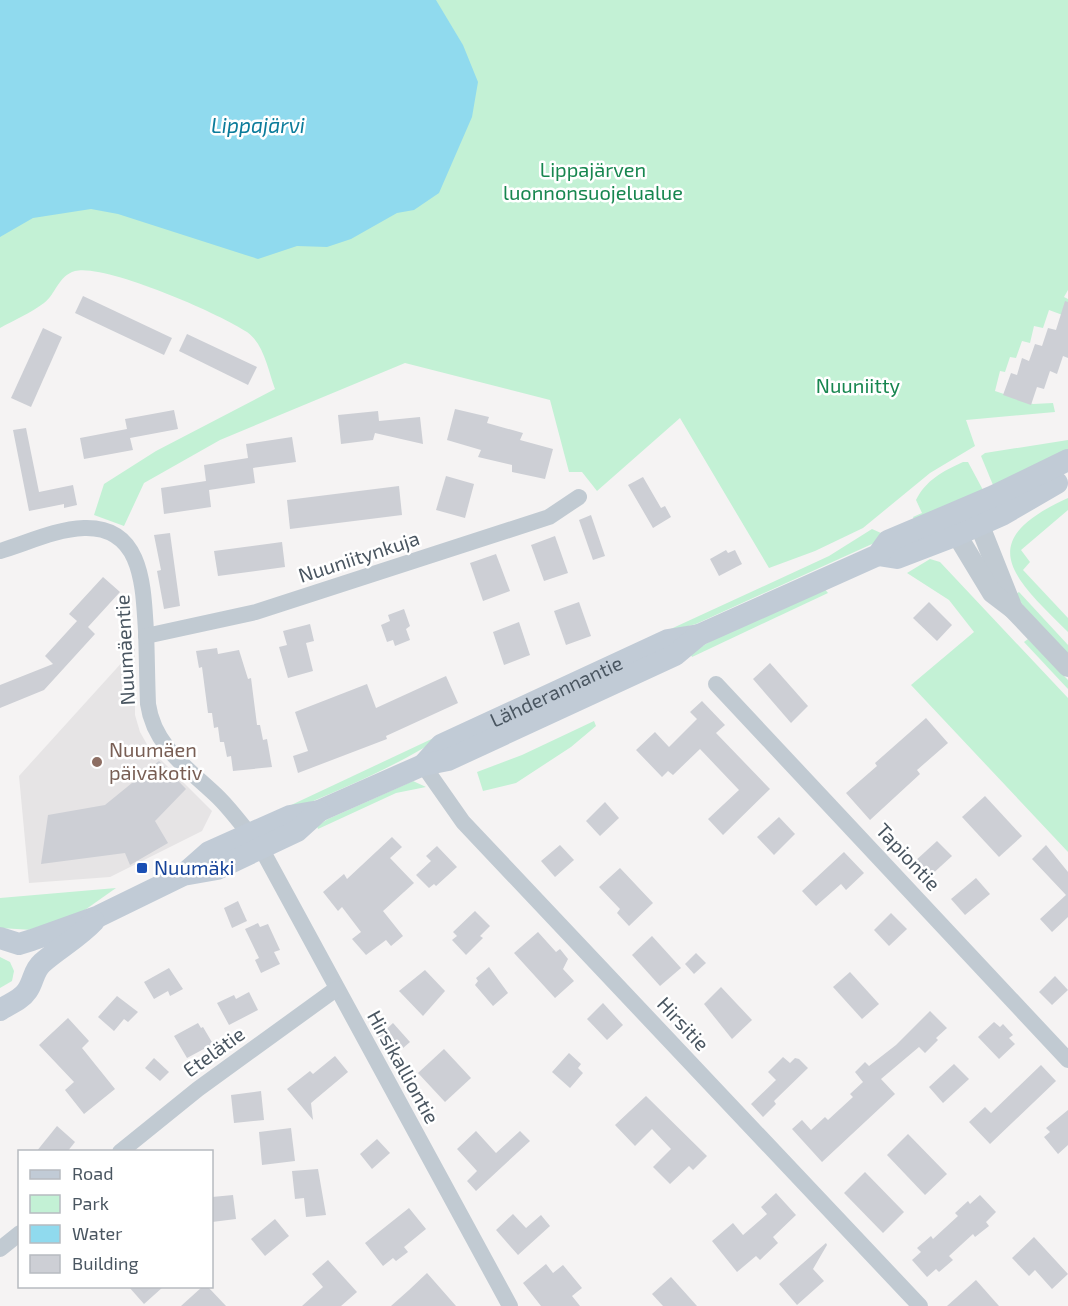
<svg xmlns="http://www.w3.org/2000/svg" width="1068" height="1306" viewBox="0 0 1068 1306" font-family="'Exo 2',sans-serif">
<style>
.education{fill:#e6e4e5}
.green{fill:#c3f1d5}
.water{fill:#90daee}
.building{fill:#cdcfd5}
.lines{fill:none;stroke-linecap:round;stroke-linejoin:round}
.minor{stroke:#c1cad2;stroke-width:16}
.tertiary{stroke:#c1cad2;stroke-width:20}
.secondary{stroke:#c1cbd6;stroke-width:22}
.education-dot{fill:#8d6e63;stroke:#fff;stroke-width:2}
.transit-dot{fill:#1a4fb4;stroke:#fff;stroke-width:2}
.labels{text-anchor:middle;stroke-width:5;stroke-linejoin:round;paint-order:stroke}
.park-label{font-size:20px;fill:#17864f;stroke:#fff}
.street-label{font-size:20px;fill:#4a5661;stroke:#fff}
.education-label{font-size:20px;fill:#785e54;stroke:#fff;text-anchor:start}
.transit-label{font-size:20px;fill:#164399;stroke:#fff;text-anchor:start}
.water-label{font-size:21px;font-style:italic;fill:#0c7c9b;stroke:#fff}
</style>
<rect width="100%" height="100%" fill="#f5f3f3"/>
<path class="education" d="M135,648V715L140,732L149,748L212,811L202,831L110,877L29,883L19,776Z"/>
<g class="green">
<path d="M0,0H1068V290L1064,297L1068,299V317L1049,310L1043,328L1034,326L1030,343L1022,341L1016,358L1010,357L1005,372L1000,371L995,391L1033,404L1053,403L1055,412L966,420L975,446L930,473L863,528L815,551L769,568L680,418L597,491L582,472H569L550,400L405,363L220,440L144,483L124,526L94,515L104,484L156,451L275,389C268,370 264,344 247,332C221,314 104,263 75,271C58,276 56,294 44,303C31,313 14,320 0,328Z"/>
<path d="M1068,440V451L993,485L981,456L985,453Z"/>
<path d="M963,462H968L983,490L915,522L913,517L922,513L916,500C926,480 943,471 963,462Z"/>
<path d="M1068,498V510L1021,550L1030,562L1023,570L1068,618V632C1011,576 973,541 1068,498Z"/>
<path d="M872,529L881,533L883,539L696,624L662,633L829,556Z"/>
<path d="M930,559L940,562L1068,698V852L911,685L974,632L949,600L907,573Z"/>
<path d="M824,588L828,593L692,657L690,653L734,628Z"/>
<path d="M1019,592L1068,645V655L1027,612L1016,594Z"/>
<path d="M1028,639L1068,680V689L1024,642Z"/>
<path d="M594,721L596,726L571,747L516,783L483,791L477,772L522,755Z"/>
<path d="M438,736L440,738C393,768 341,789 290,811L287,807Z"/>
<path d="M413,781L426,787L396,793L318,829L317,826L328,819Z"/>
<path d="M116,888L82,912L33,930L0,928V898Z"/>
<path d="M0,957L10,962L14,971L12,981L0,988Z"/>
</g>
<path class="water" d="M0,0H436L463,45L478,82L472,117L439,193L414,210L397,213L351,239L327,247L297,246L258,259L118,214L91,209L33,218L0,237Z"/>
<g class="building">
<path d="M83,296L172,338L164,355L75,313Z"/>
<path d="M1065,301L1068,302V358L1063,356L1057,374L1050,371L1044,389L1037,387L1031,405L1003,395L1011,373L1017,375L1022,358L1029,361L1035,344L1042,346L1048,328L1056,330Z"/>
<path d="M43,328L62,337L31,407L11,398Z"/>
<path d="M187,334L257,367L248,385L179,351Z"/>
<path d="M455,409L489,417L487,423L523,433L520,440L553,449L545,479L512,472V465L478,457L481,450L447,440Z"/>
<path d="M174,410L178,429L130,438L133,450L84,459L80,438L127,429L125,419Z"/>
<path d="M378,411L379,421L420,417L423,444L375,433L373,440L341,444L338,415Z"/>
<path d="M26,428L39,492L73,485L77,505L64,508V504L29,511L13,430Z"/>
<path d="M292,437L296,462L253,468L255,483L209,490L211,507L164,514L161,488L206,481L204,465L248,458L246,444Z"/>
<path d="M446,476L474,484L465,518L436,510Z"/>
<path d="M643,477L661,508L665,506L671,517L653,528L628,485Z"/>
<path d="M399,486L402,515L290,529L287,500Z"/>
<path d="M591,515L605,556L593,560L579,520Z"/>
<path d="M170,533L180,606L164,609L157,571L161,570L154,535Z"/>
<path d="M555,536L568,573L544,581L531,545Z"/>
<path d="M282,542L285,567L218,576L214,551Z"/>
<path d="M726,550L728,553L735,550L742,564L719,576L710,559Z"/>
<path d="M496,554L510,591L483,601L470,563Z"/>
<path d="M103,577L120,592L88,627L95,634L44,690L0,708V685L53,664L45,656L77,621L69,614Z"/>
<path d="M579,602L591,636L566,645L554,611Z"/>
<path d="M929,602L952,625L937,641L913,618Z"/>
<path d="M404,609L410,626L406,629L410,640L395,646L393,640L387,642L381,625L390,621L388,615Z"/>
<path d="M519,622L530,655L504,665L493,632Z"/>
<path d="M310,624L314,641L306,643L313,671L288,678L279,647L287,645L283,631Z"/>
<path d="M217,648L218,654L239,650L248,679L251,678L257,725H260L263,740L267,739L272,767L233,771L231,756L227,757L224,742H220L218,727L214,728L212,713H208L202,667L199,668L196,651Z"/>
<path d="M770,663L808,706L791,723L753,679Z"/>
<path d="M446,676L458,703L386,736L387,739L298,773L293,756L308,751L295,712L367,684L376,708Z"/>
<path d="M702,701L725,725L716,733L770,789L723,835L708,819L739,790L700,749L673,775L668,771L662,777L636,750L655,732L669,747L697,719L690,712Z"/>
<path d="M926,718L948,743L917,770L920,774L870,820L846,793L877,766L875,763Z"/>
<path d="M159,761L186,789L155,821L168,843L130,865L125,853L41,864L48,815L105,805Z"/>
<path d="M985,796L1022,836L999,857L962,817Z"/>
<path d="M605,802L619,818L600,836L586,821Z"/>
<path d="M779,817L795,834L774,855L757,837Z"/>
<path d="M392,837L402,847L390,858L414,883L383,911L403,936L391,946L386,940L366,955L352,939L361,932L342,907L338,911L323,892L344,874L347,879Z"/>
<path d="M937,841L952,856L929,877L914,862Z"/>
<path d="M560,845L574,860L555,877L541,861Z"/>
<path d="M1046,845L1068,872V917L1052,932L1040,919L1066,895L1032,859Z"/>
<path d="M437,846L457,867L436,886L434,884L429,888L416,875L431,861L426,856Z"/>
<path d="M844,852L864,873L846,890L841,884L816,906L802,891Z"/>
<path d="M620,868L653,903L629,926L617,913L620,909L599,887Z"/>
<path d="M976,878L990,894L965,915L951,899Z"/>
<path d="M238,901L247,921L232,928L224,908Z"/>
<path d="M475,911L490,926L480,936L483,938L466,955L452,940L457,936L453,932Z"/>
<path d="M891,913L907,929L889,946L874,930Z"/>
<path d="M258,923L260,927L268,924L280,950L274,952L280,964L261,973L255,960L259,958L245,929Z"/>
<path d="M538,932L556,952L560,949L568,959L563,969L574,981L555,998L514,953Z"/>
<path d="M652,936L681,968L660,986L632,955Z"/>
<path d="M696,953L706,963L694,974L685,964Z"/>
<path d="M489,967L508,993L493,1006L475,985L478,981L476,978Z"/>
<path d="M169,968L183,989L170,996L168,991L154,999L144,982Z"/>
<path d="M425,970L445,991L423,1016L399,991Z"/>
<path d="M850,972L879,1004L862,1019L833,987Z"/>
<path d="M1055,976L1068,990L1052,1005L1039,992Z"/>
<path d="M721,987L752,1020L732,1039L704,1004Z"/>
<path d="M249,992L258,1010L229,1025L217,1003L234,995L236,999Z"/>
<path d="M117,996L138,1012L128,1022L124,1019L114,1031L98,1017Z"/>
<path d="M603,1003L623,1025L607,1040L587,1019Z"/>
<path d="M930,1011L947,1028L936,1038L938,1040L925,1053L919,1047L881,1079L895,1094L822,1162L792,1129L802,1120L811,1130L825,1117L828,1120L853,1097L850,1094L863,1082L855,1072L865,1062L869,1066L896,1045Z"/>
<path d="M68,1018L89,1041L82,1048L115,1089L84,1114L65,1090L74,1082L39,1045Z"/>
<path d="M994,1022L1000,1027L1003,1024L1013,1035L1009,1038L1015,1044L999,1059L978,1037Z"/>
<path d="M198,1023L201,1028L203,1027L213,1044L187,1058L174,1036Z"/>
<path d="M393,1023L410,1042L395,1055L378,1037Z"/>
<path d="M444,1049L471,1078L445,1102L418,1073Z"/>
<path d="M569,1053L581,1064L578,1068L583,1073L570,1088L552,1072Z"/>
<path d="M335,1056L348,1072L311,1103L313,1120L287,1089L310,1071L313,1074Z"/>
<path d="M783,1057L790,1063L795,1058L799,1059L808,1068L774,1101L776,1104L763,1117L751,1104L776,1080L768,1072Z"/>
<path d="M154,1058L169,1072L160,1081L145,1068Z"/>
<path d="M954,1064L969,1079L943,1103L929,1087Z"/>
<path d="M1041,1065L1056,1081L990,1144L969,1122L985,1107L991,1113Z"/>
<path d="M261,1091L264,1120L234,1123L231,1095Z"/>
<path d="M646,1096L707,1156L693,1170L689,1166L670,1184L653,1167L671,1149L652,1129L635,1146L615,1125Z"/>
<path d="M1068,1110V1145L1058,1154L1044,1137L1050,1132L1046,1128Z"/>
<path d="M57,1126L75,1142L67,1152H36Z"/>
<path d="M291,1128L295,1161L262,1165L259,1132Z"/>
<path d="M476,1131L496,1153L520,1131L530,1141L476,1191L467,1181L477,1171L457,1149Z"/>
<path d="M908,1134L947,1174L925,1195L887,1155Z"/>
<path d="M377,1139L390,1153L372,1169L360,1154Z"/>
<path d="M318,1169L326,1215L306,1217L304,1198L295,1199L292,1171Z"/>
<path d="M865,1172L904,1212L883,1233L844,1193Z"/>
<path d="M776,1193L796,1215L773,1237L778,1243L760,1260L756,1256L737,1272L712,1241L733,1223L743,1235L767,1214L761,1207Z"/>
<path d="M233,1195L236,1219L212,1222V1197Z"/>
<path d="M980,1195L996,1212L986,1222L989,1226L975,1237L973,1234L949,1256L953,1260L939,1272L936,1269L927,1277L912,1260L921,1252L917,1248L931,1236L933,1239L958,1216L955,1213L968,1201L970,1204Z"/>
<path d="M409,1208L426,1229L404,1247L408,1252L396,1261L393,1258L383,1266L365,1243Z"/>
<path d="M513,1214L526,1228L541,1215L550,1226L518,1255L496,1230Z"/>
<path d="M275,1219L289,1236L265,1256L251,1239Z"/>
<path d="M1034,1237L1068,1274L1052,1289L1035,1270L1029,1276L1012,1258Z"/>
<path d="M826,1243L827,1245L813,1269L824,1281L797,1305L779,1284Z"/>
<path d="M328,1260L357,1292L341,1306H302L323,1287L312,1274Z"/>
<path d="M546,1264L553,1273L563,1265L582,1288L572,1296L580,1306H541L523,1283Z"/>
<path d="M427,1273L456,1306H391L409,1290Z"/>
<path d="M671,1277L697,1306H663L652,1294Z"/>
<path d="M976,1280L999,1306H947Z"/>
<path d="M129,1287H163L144,1304Z"/>
<path d="M202,1287H208L226,1306H181Z"/>
</g>
<g class="lines">
<g class="minor">
<path d="M0,551C27,543 56,529 84,528C144,526 143,589 146,631C147,656 147,680 148,704C154,747 190,770 219,798C234,813 247,832 261,848L510,1306"/>
<path d="M146,636L256,612L549,517L579,497"/>
<path d="M716,684L1068,1060"/>
<path d="M423,765L463,822L920,1306"/>
<path d="M120,1152L198,1089L336,989"/>
<path d="M0,1249L20,1233"/>
</g>
<g class="tertiary">
<path d="M974,511L1013,609"/>
<path d="M949,522L992,593L1013,609L1068,667"/>
</g>
<g class="secondary">
<path d="M878,555L897,558L957,535L1002,515L1057,483"/>
<path id="s1" d="M423,765L441,745L668,640L699,635"/>
<path d="M183,875L209,852L290,816L319,811L423,765L448,760L675,655L699,635L878,555L888,541L994,496L1068,460"/>
<path d="M0,938L19,944L32,940L99,916L183,875L217,869L297,831L319,811"/>
<path d="M0,1010C9,1004 21,1000 27,991C34,981 33,971 42,963C59,948 78,938 94,921"/>
</g>
</g>
<circle class="education-dot" cx="97" cy="762" r="6"/>
<rect class="transit-dot" x="136" y="862" width="12" height="12" rx="3"/>
<g class="labels">
<g class="park-label">
<text x="593" y="177">Lippajärven<tspan x="593" dy="23">luonnonsuojelualue</tspan></text>
<text x="858" y="393">Nuuniitty</text>
</g>
<g class="street-label">
<text transform="translate(359 557) rotate(-18)" y="7">Nuuniitynkuja</text>
<text transform="translate(125 650) rotate(-93)" y="7">Nuumäentie</text>
<text dy="7" stroke="none"><textPath href="#s1" startOffset="154">Lähderannantie</textPath></text>
<text transform="translate(908 857) rotate(47)" y="7">Tapiontie</text>
<text transform="translate(683 1024) rotate(47)" y="7">Hirsitie</text>
<text transform="translate(214 1052) rotate(-36)" y="7">Etelätie</text>
<text transform="translate(403 1067) rotate(61)" y="7">Hirsikalliontie</text>
</g>
<g class="education-label">
<text x="109" y="757">Nuumäen<tspan x="109" dy="23">päiväkotiv</tspan></text>
</g>
<g class="transit-label">
<text x="154" y="875">Nuumäki</text>
</g>
<g class="water-label">
<text x="258" y="133">Lippajärvi</text>
</g>
</g>
<rect x="18" y="1150" width="195" height="138" fill="#ffffff" stroke="#b7bbc0" stroke-width="1.5"/>
<rect x="30" y="1170" width="30" height="9" fill="#c1cbd6" stroke="#b7bbc0" stroke-width="1.5"/>
<text x="72" y="1180" font-size="18" fill="#4a5661">Road</text>
<rect x="30" y="1195" width="30" height="18" fill="#c3f1d5" stroke="#b7bbc0" stroke-width="1.5"/>
<text x="72" y="1210" font-size="18" fill="#4a5661">Park</text>
<rect x="30" y="1225" width="30" height="18" fill="#90daee" stroke="#b7bbc0" stroke-width="1.5"/>
<text x="72" y="1240" font-size="18" fill="#4a5661">Water</text>
<rect x="30" y="1255" width="30" height="18" fill="#cdcfd5" stroke="#b7bbc0" stroke-width="1.5"/>
<text x="72" y="1270" font-size="18" fill="#4a5661">Building</text>
</svg>
